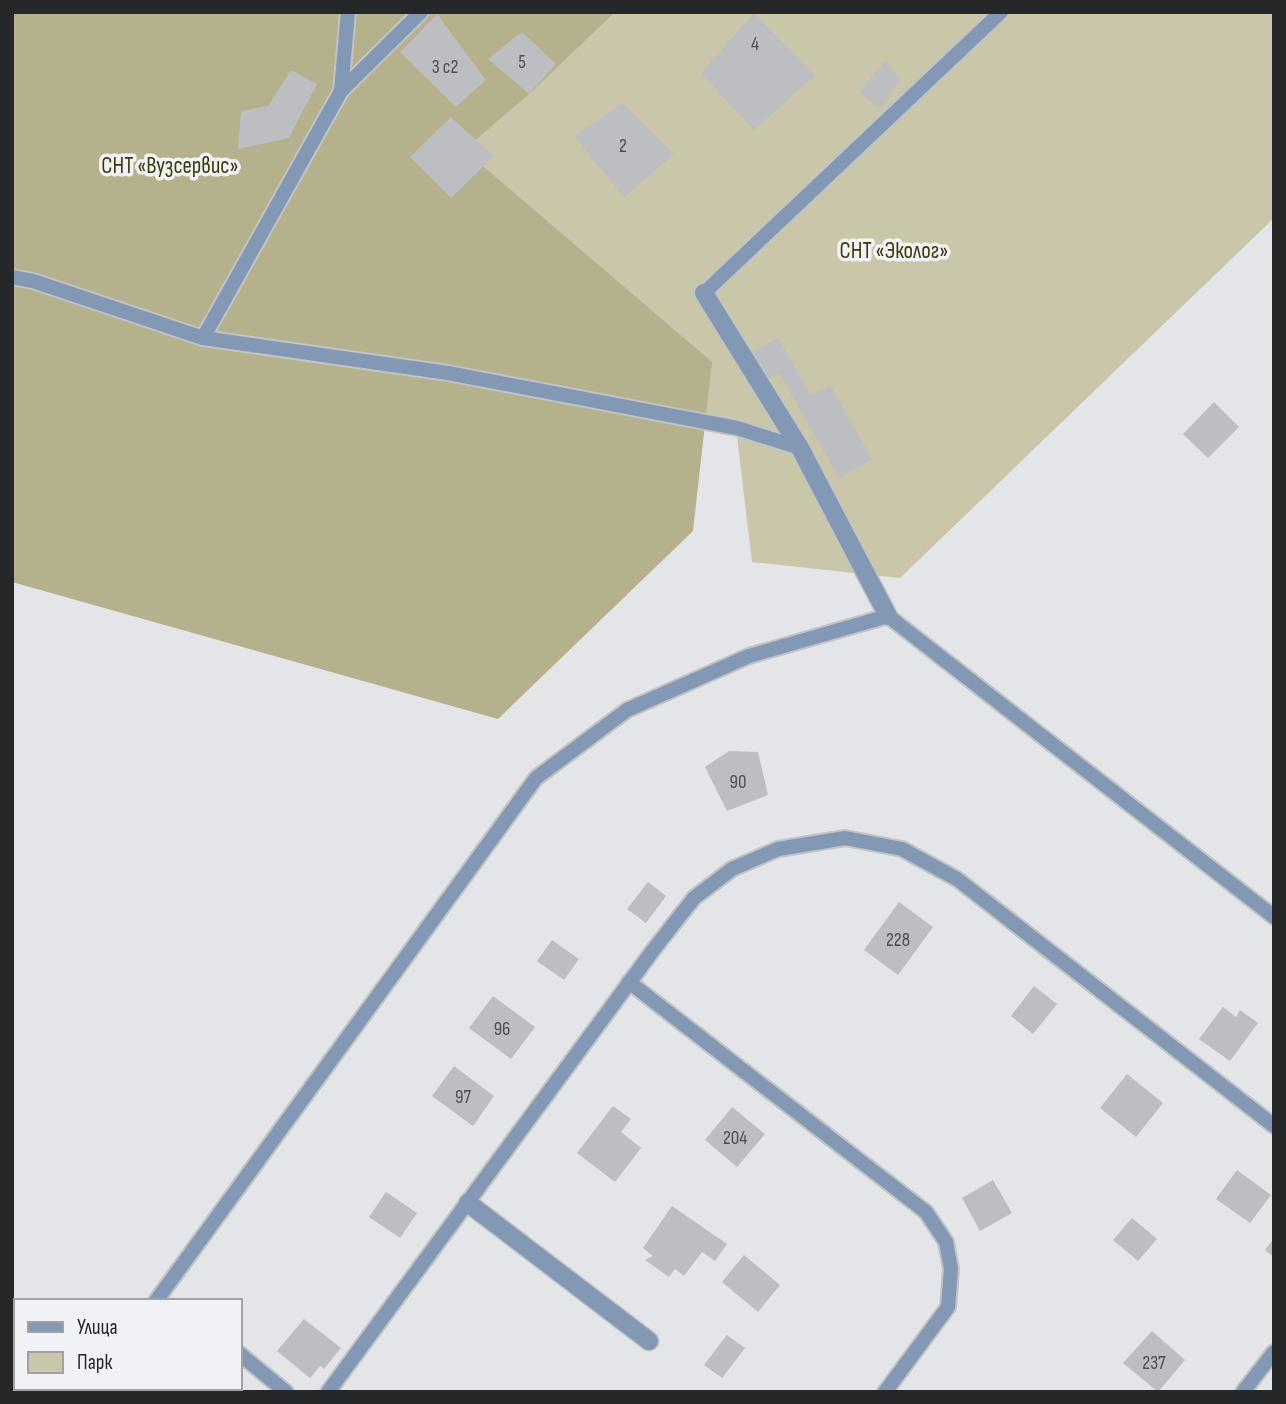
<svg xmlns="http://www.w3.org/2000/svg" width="1286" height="1404" viewBox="0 0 1286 1404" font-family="'Sofia Sans Condensed',sans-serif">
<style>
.green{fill:#c9c6aa}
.forest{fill:#b5b18c}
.building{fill:#bcbec1}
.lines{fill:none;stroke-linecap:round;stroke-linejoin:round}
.lane-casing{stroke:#c1c3c5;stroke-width:18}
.street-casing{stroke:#c1c3c5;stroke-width:21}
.lane{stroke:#8398b5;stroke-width:14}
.street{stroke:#8398b5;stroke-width:18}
.labels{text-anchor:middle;stroke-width:7;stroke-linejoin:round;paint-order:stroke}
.number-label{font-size:19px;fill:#4c4d4e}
.park-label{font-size:23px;fill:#3e3909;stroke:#f0f2f5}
</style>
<rect width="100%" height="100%" fill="#e3e5e8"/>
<path class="green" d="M12,12H1274V218L900,578L752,562L736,428L203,338Z"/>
<path class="forest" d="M12,12H615L529,94L464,150L712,362L693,531L498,719L12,582Z"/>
<g class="building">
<path d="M754,13L815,75L754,130L701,73Z"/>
<path d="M437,14L486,80L456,107L400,52Z"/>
<path d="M522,32L556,64L529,94L488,59Z"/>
<path d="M886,60L900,80L881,109L859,92Z"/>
<path d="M291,70L317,84L289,138L238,149L241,111L268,106Z"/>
<path d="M623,103L674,154L624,197L574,136Z"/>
<path d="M451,117L494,156L451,198L410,157Z"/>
<path d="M778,338L811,396L830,385L872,459L839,478L779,373L767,380L752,353Z"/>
<path d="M1214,402L1239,427L1208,458L1183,434Z"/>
<path d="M729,751L758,752L768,795L727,811L705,767Z"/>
<path d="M648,882L666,896L646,923L627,909Z"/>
<path d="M899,902L933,927L898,975L864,950Z"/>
<path d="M552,940L579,959L564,980L537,961Z"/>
<path d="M1034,986L1057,1004L1033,1034L1011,1016Z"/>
<path d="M493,996L535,1027L511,1059L469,1028Z"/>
<path d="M1223,1007L1236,1017L1240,1010L1258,1023L1230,1061L1199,1039Z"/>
<path d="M454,1066L494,1096L473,1126L432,1096Z"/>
<path d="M1127,1074L1163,1103L1136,1137L1100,1108Z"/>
<path d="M613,1106L631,1119L621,1132L641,1148L615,1182L577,1153Z"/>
<path d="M732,1107L765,1134L737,1167L705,1140Z"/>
<path d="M1237,1170L1271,1195L1250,1223L1216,1199Z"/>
<path d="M993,1180L1012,1213L980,1231L962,1198Z"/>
<path d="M386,1192L417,1213L400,1238L369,1217Z"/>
<path d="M672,1206L727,1244L715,1261L702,1252L684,1276L675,1269L669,1277L645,1260L653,1256L643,1248Z"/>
<path d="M1132,1218L1157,1239L1138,1261L1113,1240Z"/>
<path d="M1274,1238V1257L1265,1250Z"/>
<path d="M744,1255L780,1285L758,1312L722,1282Z"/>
<path d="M304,1319L341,1348L324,1369L320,1366L310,1378L277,1351Z"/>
<path d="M1152,1331L1185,1360L1158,1392L1123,1363Z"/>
<path d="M727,1335L745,1348L722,1378L704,1365Z"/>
</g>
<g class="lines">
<defs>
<g id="lane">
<path d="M341,91L421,12"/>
<path d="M12,277L33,281L203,338L448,373L737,428L800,448"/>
<path d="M704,293L1001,12"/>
<path d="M203,338L341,91L348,12"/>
<path d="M629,982L926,1212L946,1242L951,1269L948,1307L885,1392"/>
<path d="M156,1301L536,778L627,710L749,656L888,616L1274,917"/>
<path d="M240,1354L286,1392"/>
<path d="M90,1392L93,1388"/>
<path d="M328,1392L654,949L694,898L732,869L778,849L845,838L902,849L957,879L1274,1126"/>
<path d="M1243,1392L1274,1352"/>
</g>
<g id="street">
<path d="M704,293L800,448L888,616"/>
<path d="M468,1203L649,1341"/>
</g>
</defs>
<use href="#lane" class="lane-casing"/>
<use href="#street" class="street-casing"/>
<use href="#lane" class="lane"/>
<use href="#street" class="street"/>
</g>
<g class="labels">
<g class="number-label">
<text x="755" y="50">4</text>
<text x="522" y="68">5</text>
<text x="445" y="73">3 с2</text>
<text x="623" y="152">2</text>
<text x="738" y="788">90</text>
<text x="898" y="946">228</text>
<text x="502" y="1035">96</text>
<text x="463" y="1103">97</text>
<text x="735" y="1144">204</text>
<text x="1154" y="1369">237</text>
</g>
<g class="park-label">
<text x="170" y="173">СНТ «Вузсервис»</text>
<text x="894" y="258">СНТ «Эколог»</text>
</g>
</g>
<rect width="1286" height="1404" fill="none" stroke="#262728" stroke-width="28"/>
<rect x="14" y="1299" width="228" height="91" fill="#f0f2f5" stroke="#9fa1a3" stroke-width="2"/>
<rect x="28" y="1322" width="35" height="10" fill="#8398b5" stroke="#9fa1a3" stroke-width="2"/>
<text x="77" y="1334" font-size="21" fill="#262728">Улица</text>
<rect x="28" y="1352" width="35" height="21" fill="#c9c6aa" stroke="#9fa1a3" stroke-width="2"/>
<text x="77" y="1369" font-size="21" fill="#262728">Парк</text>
</svg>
